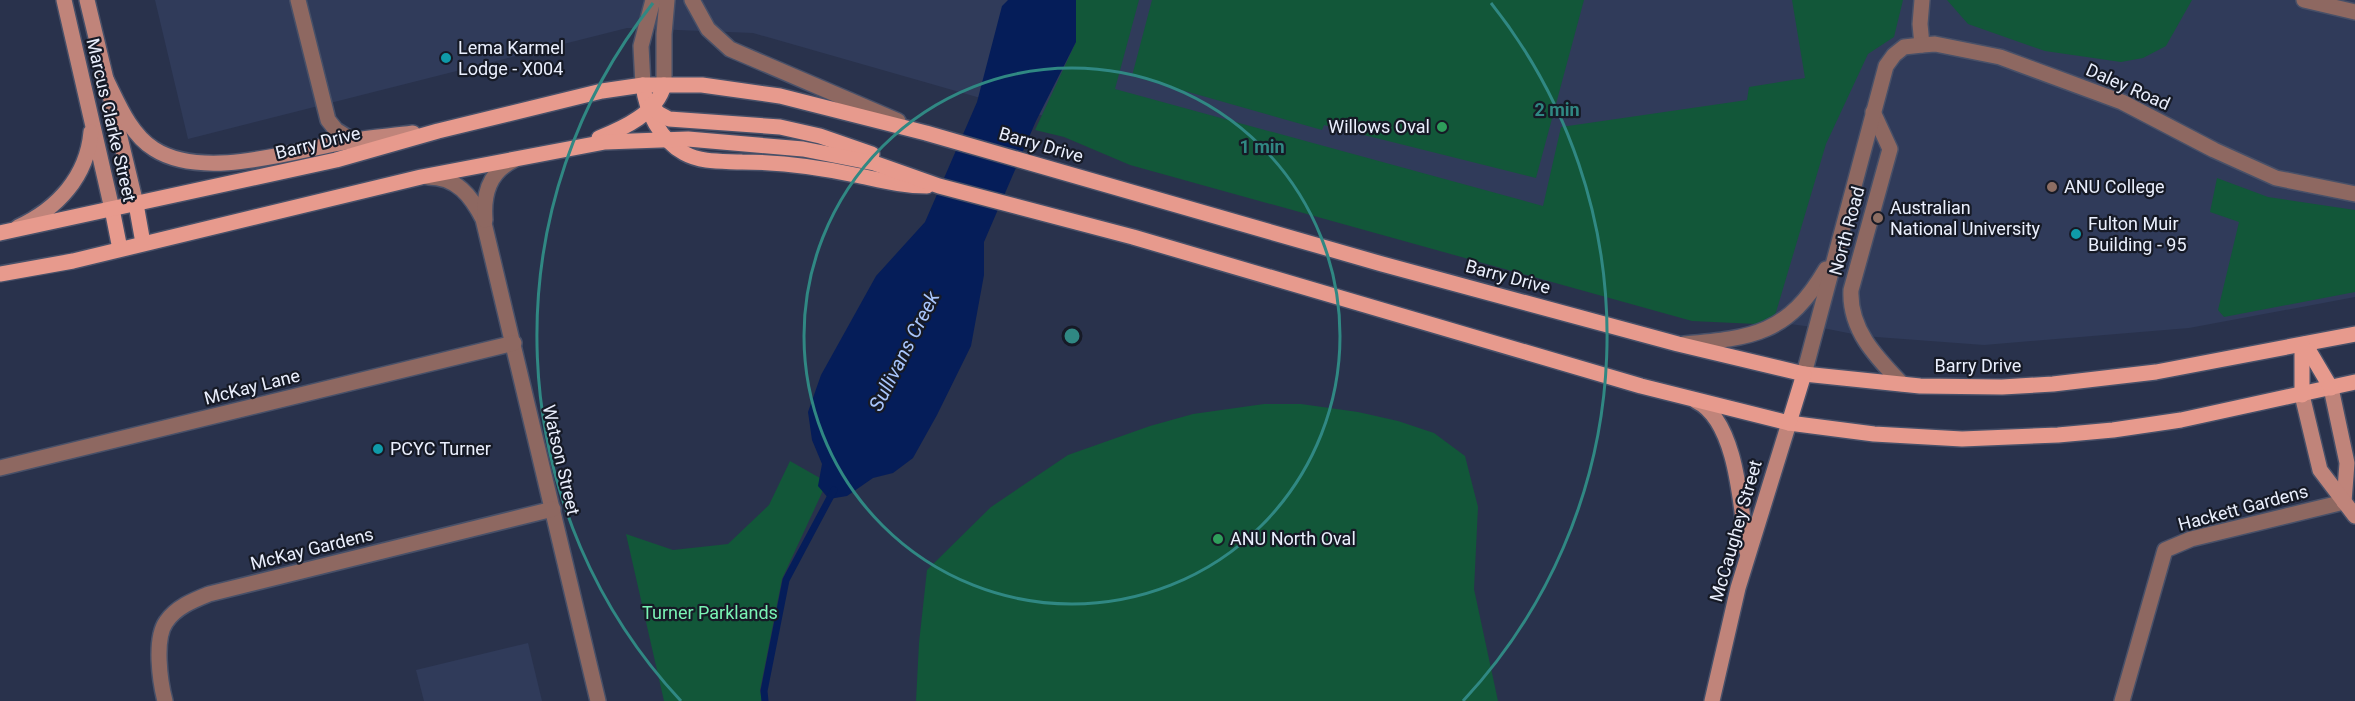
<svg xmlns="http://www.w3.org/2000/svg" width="2355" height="701" viewBox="0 0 2355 701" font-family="Roboto,sans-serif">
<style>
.built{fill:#303b5a}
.green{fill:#125739}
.water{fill:#051d59}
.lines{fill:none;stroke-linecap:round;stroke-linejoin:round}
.stream{stroke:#051d59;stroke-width:7}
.street-casing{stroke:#485068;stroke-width:18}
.secondary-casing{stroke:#485068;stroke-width:18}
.primary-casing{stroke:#485068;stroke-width:18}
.street{stroke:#8e6861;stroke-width:15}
.secondary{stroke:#c0847a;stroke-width:15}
.primary{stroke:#e79a8d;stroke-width:15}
.ring{fill:none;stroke:#308883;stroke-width:3}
.culture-dot{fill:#0f9aa8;stroke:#161a26;stroke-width:2}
.leisure-dot{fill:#2e9e5b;stroke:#161a26;stroke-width:2}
.education-dot{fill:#8d6e63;stroke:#161a26;stroke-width:2}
.labels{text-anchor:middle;stroke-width:4.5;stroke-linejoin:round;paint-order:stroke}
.poi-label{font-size:18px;fill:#eaeffd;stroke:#161a26;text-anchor:start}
.street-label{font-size:18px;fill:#eaeffd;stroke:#161a26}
.park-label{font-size:18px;fill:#7af4b5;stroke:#161a26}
.water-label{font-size:20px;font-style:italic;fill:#a9c6fd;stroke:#161a26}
.centre{fill:#308883;stroke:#161a26;stroke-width:3}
.ring-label{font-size:18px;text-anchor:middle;font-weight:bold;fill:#308883;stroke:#161a26;stroke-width:4.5;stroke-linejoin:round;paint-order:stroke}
</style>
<rect width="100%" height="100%" fill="#29324c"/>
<g class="built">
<path d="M155,0H2355V297L2189,328L1984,345L1863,336L1828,329L1758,320L753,33L627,28L188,139Z"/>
<path d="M528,643L542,701H424L416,670Z"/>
</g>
<g class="green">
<path d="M1076,0H1139L1115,89L1543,206L1561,127L1747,100L1749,87L1805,78L1792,0H1903L1894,37L1868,54L1826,144L1774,319L1756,324L1692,321L1130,165L1064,137L1035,130L1076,42Z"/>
<path d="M1152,0H1584L1536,178L1324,125L1322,130L1132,76Z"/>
<path d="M1947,0H2192L2166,46L2143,58L2121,62L2045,51L1968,24Z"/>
<path d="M2217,178L2268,197L2355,210V292L2224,317L2218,310L2239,222L2210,212Z"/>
<path d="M1264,404H1301L1358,412L1398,421L1434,433L1465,456L1478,507L1474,589L1498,701H916L919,643L927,570L991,507L1068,455L1150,426L1193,414Z"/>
<path d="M790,461L827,482L782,579L760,690L762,701H664L626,534L673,550L728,544L769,505Z"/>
</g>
<path class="water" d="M1008,0H1076V42L1036,121L984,242V275L971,346L937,415L913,458L893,473L873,478L847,496L829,499L818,486L822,464L812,440L808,412L821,375L876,276L925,222L977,102L1002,6Z"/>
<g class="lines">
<path class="stream" d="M765,701L764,691L786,580L834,490"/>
<defs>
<g id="street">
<path d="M298,0L328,120L336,130L352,140"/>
<path d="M692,0L708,29L730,49L898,121"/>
<path d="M2304,0L2355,12"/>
<path d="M1922,45L1920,24L1922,0"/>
<path d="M643,85L641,46L653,0"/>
<path d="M664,85V34L667,0"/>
<path d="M1873,112L1890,149L1851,290C1849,330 1877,358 1902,384"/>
<path d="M428,177C457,177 471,196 483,219L598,701"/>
<path d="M485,220C483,194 489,172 514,160"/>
<path d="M1684,344C1753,338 1788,334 1826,269"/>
<path d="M1804,374L1886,66L1894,55L1904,47L1922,45L1935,44L2000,57L2122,102L2214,150L2276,178L2355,194"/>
<path d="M0,468L514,343"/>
<path d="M165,701C160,682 154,639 166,622C176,607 194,600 209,594L553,509"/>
<path d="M2122,701L2165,550L2191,539L2344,502"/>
</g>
<g id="secondary">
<path d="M64,0L112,209"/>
<path d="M87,0L136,204"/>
<path d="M106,79C118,103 130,134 154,149C204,181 295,150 350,141C371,137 392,136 413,133"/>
<path d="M18,227C57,209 87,177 91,132"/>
<path d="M2331,388L2347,463L2344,502"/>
<path d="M2302,395L2320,470L2355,516"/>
<path d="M1696,401C1738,421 1741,511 1747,552"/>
<path d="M1712,701L1738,588L1789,423"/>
</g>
<g id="primary">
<path d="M643,85C646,111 660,140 684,153C702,163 722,161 742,162C780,162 818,167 855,175C880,180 902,186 927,186"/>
<path d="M651,105L658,113L669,119L780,127L820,136L872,154"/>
<path d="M599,138C624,128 657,113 664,85"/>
<path d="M136,204L143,243"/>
<path d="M112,209L120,249"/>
<path d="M0,233L336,160L438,131L602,91L643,85H702L780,96L926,133L1382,264L1678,344L1804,374L1920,386L2002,387L2053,384L2156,372L2355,334"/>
<path d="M0,274L73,261L421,177L605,142L688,139L803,149L874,163L939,186L1133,237L1641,386L1789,423L1874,434L1962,439L2058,435L2113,430L2181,420L2355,382"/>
<path d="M2305,344L2331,388"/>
<path d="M2302,345V395"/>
<path d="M1789,423L1804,374"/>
</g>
</defs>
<use href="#street" class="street-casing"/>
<use href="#secondary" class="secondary-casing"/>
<use href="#primary" class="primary-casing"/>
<use href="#street" class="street"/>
<use href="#secondary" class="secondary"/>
<use href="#primary" class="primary"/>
</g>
<g class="ring">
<circle cx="1072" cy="336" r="268"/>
<path d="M681 701A535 535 0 0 1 653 3M1491 3A535 535 0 0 1 1463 701"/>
</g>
<g class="culture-dot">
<circle cx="446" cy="58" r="6"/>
<circle cx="2076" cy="234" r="6"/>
<circle cx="378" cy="449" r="6"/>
</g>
<g class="leisure-dot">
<circle cx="1442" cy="127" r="6"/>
<circle cx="1218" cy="539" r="6"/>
</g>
<g class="education-dot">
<circle cx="2052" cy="187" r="6"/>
<circle cx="1878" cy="218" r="6"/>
</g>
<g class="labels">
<g class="poi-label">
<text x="458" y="54">Lema Karmel<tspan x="458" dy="21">Lodge - X004</tspan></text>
<text x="1430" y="133" text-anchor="end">Willows Oval</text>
<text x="2064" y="193">ANU College</text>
<text x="1890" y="214">Australian<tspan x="1890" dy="21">National University</tspan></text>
<text x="2088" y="230">Fulton Muir<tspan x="2088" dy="21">Building - 95</tspan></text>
<text x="390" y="455">PCYC Turner</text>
<text x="1230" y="545">ANU North Oval</text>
</g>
<g class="street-label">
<text transform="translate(2128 87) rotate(24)" y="6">Daley Road</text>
<text transform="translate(111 120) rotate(77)" y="6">Marcus Clarke Street</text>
<text transform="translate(318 143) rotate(-14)" y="6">Barry Drive</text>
<text transform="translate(1041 145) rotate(16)" y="6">Barry Drive</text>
<text transform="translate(1847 231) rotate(-75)" y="6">North Road</text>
<text transform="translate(1508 277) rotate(15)" y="6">Barry Drive</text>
<text x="1978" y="372">Barry Drive</text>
<text transform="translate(252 387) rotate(-14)" y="6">McKay Lane</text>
<text transform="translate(561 460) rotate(77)" y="6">Watson Street</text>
<text transform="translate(2243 508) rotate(-15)" y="6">Hackett Gardens</text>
<text transform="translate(1736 531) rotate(-74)" y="6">McCaughey Street</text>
<text transform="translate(312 549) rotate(-14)" y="6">McKay Gardens</text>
</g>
<g class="park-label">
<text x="710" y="619">Turner Parklands</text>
</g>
<g class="water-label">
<text transform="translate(904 351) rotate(-63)" y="7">Sullivans Creek</text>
</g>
</g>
<circle cx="1072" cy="336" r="9" class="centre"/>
<g class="ring-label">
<text x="1557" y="116">2 min</text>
<text x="1262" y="153">1 min</text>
</g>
</svg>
